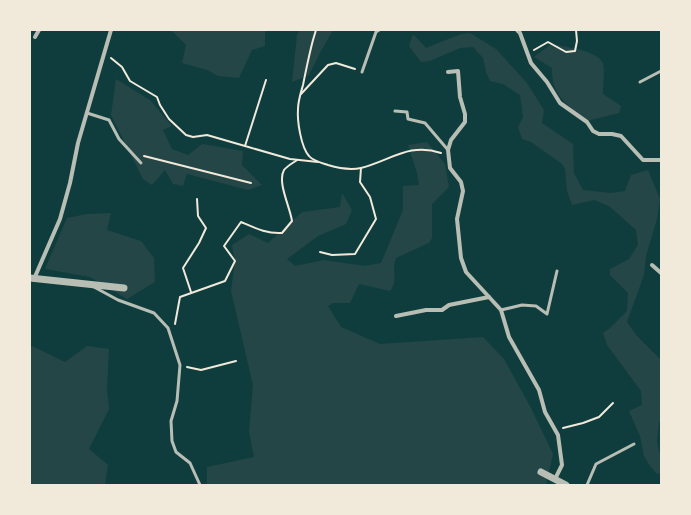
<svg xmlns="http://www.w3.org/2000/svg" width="691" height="515" viewBox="0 0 691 515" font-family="'Noto Sans',sans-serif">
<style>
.green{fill:#244646}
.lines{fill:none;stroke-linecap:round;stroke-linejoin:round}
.path{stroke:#f1e9da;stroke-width:2}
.service{stroke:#b8beb3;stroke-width:3}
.minor{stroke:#b8beb3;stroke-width:4}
.tertiary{stroke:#b8beb3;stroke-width:7}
</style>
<rect width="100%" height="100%" fill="#0f3d3e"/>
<g class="green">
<path d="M171,30H265V46L252,50L239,78L218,76L207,70L182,63L186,45Z"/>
<path d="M300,30H333L321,51L309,75L292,82L297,35Z"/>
<path d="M470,33L496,49L527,83L544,110L542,123L573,144L574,173L583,190L611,193L625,191L631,175L648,170L660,199L657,219L646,256L644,275L627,322L636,335L661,360V421L659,422L657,442L661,459V473L657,474L650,466L644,456L640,436L629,411L642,405L641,391L607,345L603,333L610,328L627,311L628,293L610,275V269L629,259L638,245L636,230L609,206L594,200L572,205L567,191L565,169L562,164L531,142L522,139L518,127L523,117L520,95L503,84L490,81L486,72L483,58L473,47L460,48L430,61L421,62L409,46L413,34L426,48L461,34Z"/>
<path d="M551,44C564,47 597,50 603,63C605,70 603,87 603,94L621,106L619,113L587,121C568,105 551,96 552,68L534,57Z"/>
<path d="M116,79L150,100L172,126L163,130L172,149L188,155L202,144L243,151L242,165L262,185L248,190L187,174L183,186L173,184L165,170L152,185L143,179L111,115Z"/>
<path d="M427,142L445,164L449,187L432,204V238L429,243L396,258C391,270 399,279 390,291L359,284L350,303H333L328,306L341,327L380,344L483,337L504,359L531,408L553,454L546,485H207V467L254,457L249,432L253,385L231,291L235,261L232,245L249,234L268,243L302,212L340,207L342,193L352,210L346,224L318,236L287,259L295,266L324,260L365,266L381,263L403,210V186L419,185L417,173L408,145Z"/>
<path d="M111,213L107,230L141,241L154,258L155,282L127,299L90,277L45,269L67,218L87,214Z"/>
<path d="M30,346L34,347L65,362L87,346L109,349L107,389L109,409L89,449L108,465L105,485H30Z"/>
</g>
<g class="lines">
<g class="path">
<path d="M316,30L313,40C309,55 306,70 303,85C301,92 298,101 298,109C297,121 301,147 309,156C313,161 322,163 328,165C338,168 351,170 361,168C390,161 409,142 441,153"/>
<path d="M534,50L548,42L566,52L575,51L577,41L576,30"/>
<path d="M111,58L122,67L130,81L157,97L160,105L169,119L186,135L193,137L207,135L245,146"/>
<path d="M266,80L245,146L290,159L318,162"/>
<path d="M301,94L328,65L336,63L355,69"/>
<path d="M144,156L251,183"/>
<path d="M320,252L332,255L355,254L376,219L370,197L360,182L361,168"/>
<path d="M191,292L183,268L199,243L206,228L198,216L197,199"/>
<path d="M175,324L180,297L225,281L235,261L224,246L241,222C255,228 267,234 282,233L292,221C290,207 277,182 284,170C287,166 293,163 297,160"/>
<path d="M187,367L201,370L236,361"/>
<path d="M563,428L583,423L599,417L613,403"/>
</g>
<g class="service">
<path d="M362,72L376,32L379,30"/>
<path d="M640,82L661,71"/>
<path d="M395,111L407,112L408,119L425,123L448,150"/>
<path d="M87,113L109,120L119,139L141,163"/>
<path d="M94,287L118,300L154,313L168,328L180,365L177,401L171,421L172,441L176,452L190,463L200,485"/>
<path d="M501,310L522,305L536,306L547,314L557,271"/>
<path d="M587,485L596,464L634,444"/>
</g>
<g class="minor">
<path d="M517,30L520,33L531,63L547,82L560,103L587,122L593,131L599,134H612L621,136L643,160H661"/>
<path d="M35,37L39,30"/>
<path d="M448,72L458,71L460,97L465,114V122L451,140L448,150L450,168L461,182L463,191L457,219L461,258L466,272L501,310L509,337L539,390L545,412L558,435L562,465L555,479"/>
<path d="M652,265L661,273"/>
<path d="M34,279L60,219L70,183L78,143L111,30"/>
<path d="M396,316L426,310H442L449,305L489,297"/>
</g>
<g class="tertiary">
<path d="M30,278L124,288"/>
<path d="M541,472L566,485"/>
</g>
</g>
<rect width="691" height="515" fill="none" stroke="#f1e9da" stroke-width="62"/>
</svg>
